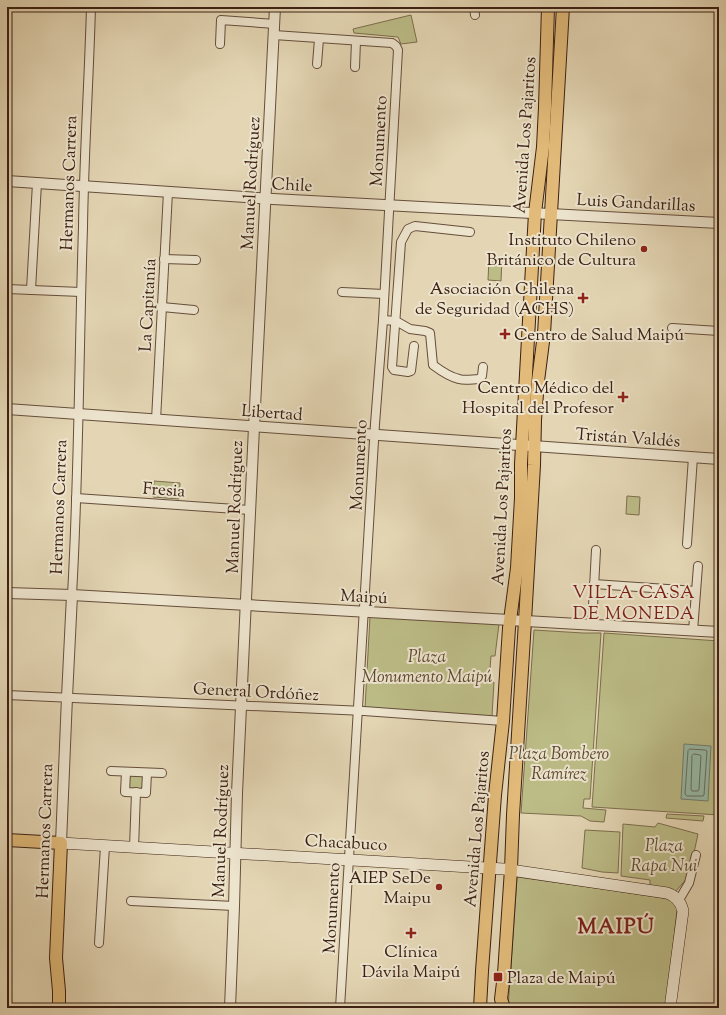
<svg xmlns="http://www.w3.org/2000/svg" width="726" height="1015" viewBox="0 0 726 1015" font-family="'Sorts Mill Goudy',serif">
<style>
.green{fill:#bcbc87;stroke:#7c6e4d}
.water{fill:#97baa7;stroke:#727c6c}
.lines{fill:none;stroke-linecap:round;stroke-linejoin:round}
.shore{stroke:#696d5d;stroke-width:1}
.minor-casing{stroke:#654e3b;stroke-width:10}
.tertiary-casing{stroke:#654e3b;stroke-width:12}
.secondary-casing{stroke:#3b2013;stroke-width:12}
.primary-casing{stroke:#3b2013;stroke-width:14}
.minor{stroke:#ede4ce;stroke-width:8}
.tertiary{stroke:#ede4ce;stroke-width:10}
.secondary{stroke:#ede4ce;stroke-width:11}
.primary{stroke:#e2bb7a;stroke-width:12}
.poi-dot{fill:#8f2418;stroke:#ede4ce;stroke-width:1.5}
.labels{text-anchor:middle;stroke-width:4;stroke-linejoin:round;paint-order:stroke}
.street-label{font-size:17px;fill:#3b2013;stroke:#ede4ce}
.poi-label{font-size:17px;fill:#3b2013;stroke:#ede4ce;text-anchor:end}
.park-label{font-size:17px;font-style:italic;fill:#5b4730;stroke:#ede4ce}
.neighbourhood-label{font-size:18px;letter-spacing:1px;fill:#7a1f14;stroke:#ede4ce}
.district-label{font-size:21px;font-weight:bold;letter-spacing:1px;fill:#7a1f14;stroke:#ede4ce}
</style>
<rect width="100%" height="100%" fill="#e4d6b4"/>
<filter id="stains"><feTurbulence type="fractalNoise" baseFrequency=".005" numOctaves="4"/><feColorMatrix values="0 0 0 0 .2 0 0 0 0 .09 0 0 0 0 .02 0 0 0 .5 -.17"/></filter>
<radialGradient id="worn" r=".72"><stop offset=".6" stop-color="#630" stop-opacity="0"/><stop offset="1" stop-color="#630" stop-opacity=".3"/></radialGradient>
<g class="green">
<path d="M411,15L417,42L401,44L398,37L354,33L353,29Z"/>
<path d="M489,259H502L501,281L488,280Z"/>
<path d="M154,481L180,483L179,499L153,497Z"/>
<path d="M627,496L640,497L639,515L626,514Z"/>
<path d="M370,617L499,624L495,656H491L490,669V682H494L492,716L365,708Z"/>
<path d="M534,630L583,633H601L590,799H584L583,808L606,810L604,822L590,821L581,816L521,813Z"/>
<path d="M604,633L719,641V815L592,807Z"/>
<path d="M129,774L144,775V789H128Z"/>
<path d="M667,814L704,816L703,821L666,818Z"/>
<path d="M658,823L698,834L689,876L676,891L650,887V880L621,876L623,824L655,827Z"/>
<path d="M585,830L620,832L618,873L602,872L582,868Z"/>
<path d="M517,877L603,889L670,899L677,906V910L666,1008H508Z"/>
</g>
<path class="water" d="M684,744L711,746L708,801L681,799Z"/>
<g class="lines">
<g class="shore">
<path d="M690,749L705,750L707,751L704,795L703,796H687L685,794L688,751Z"/>
<path d="M694,754L700,755L701,756L699,789L698,791H692L691,789L692,756Z"/>
</g>
<defs>
<g id="minor">
<path d="M474,7L475,15"/>
<path d="M274,35L392,43L396,46L398,50L383,320L375,424L340,1008"/>
<path d="M220,44L221,20L275,24"/>
<path d="M317,64L319,39"/>
<path d="M355,67L356,41"/>
<path d="M164,259L196,260"/>
<path d="M7,289L81,292"/>
<path d="M31,290L37,183"/>
<path d="M342,292L384,294"/>
<path d="M162,307L194,310"/>
<path d="M383,320L396,321L410,329L425,331L430,333L433,365C441,371 450,377 459,379C465,381 473,379 479,379L482,376L483,367"/>
<path d="M672,328L719,331"/>
<path d="M414,346L411,371L408,372L394,370L392,367L401,242L408,229L415,226L470,232"/>
<path d="M156,420L168,192"/>
<path d="M76,498L250,510"/>
<path d="M687,544L693,457"/>
<path d="M594,584L696,591"/>
<path d="M72,595C79,473 79,350 83,227C84,154 89,80 91,7"/>
<path d="M592,625L596,550"/>
<path d="M693,631L698,566"/>
<path d="M7,695L364,711L503,721"/>
<path d="M111,771L162,773"/>
<path d="M126,772L125,792L146,793L147,773"/>
<path d="M134,848L136,792"/>
<path d="M679,900L689,883L696,855"/>
<path d="M131,901L234,906"/>
<path d="M99,943L105,846"/>
</g>
<g id="tertiary">
<path d="M7,181L273,199L719,223"/>
<path d="M7,409L719,459"/>
<path d="M7,593L72,595L719,632"/>
<path d="M61,843L67,697L72,595"/>
<path d="M230,1008L234,906L237,793L254,427L275,7"/>
</g>
<path id="secondary" d="M61,843L504,869L667,893C676,896 681,902 683,911L670,1008"/>
<g id="primary">
<path d="M7,840L61,843L56,958L59,991V1008"/>
<path d="M480,1008L482,971L495,795L503,721L509,628L517,568L521,498V464L535,213L543,147L545,107L548,7"/>
<path d="M504,1008L501,999L504,974L511,869L513,815L525,621L534,465L535,420L538,381L544,334L563,7"/>
</g>
</defs>
<use href="#minor" class="minor-casing"/>
<use href="#tertiary" class="tertiary-casing"/>
<use href="#secondary" class="secondary-casing"/>
<use href="#primary" class="primary-casing"/>
<use href="#minor" class="minor"/>
<use href="#tertiary" class="tertiary"/>
<use href="#secondary" class="secondary"/>
<use href="#primary" class="primary"/>
</g>
<g class="poi-dot">
<circle cx="644" cy="249" r="4"/>
<path d="M581 292h4v4h4v4h-4v4h-4v-4h-4v-4h4z"/>
<path d="M503 328h4v4h4v4h-4v4h-4v-4h-4v-4h4z"/>
<path d="M621 391h4v4h4v4h-4v4h-4v-4h-4v-4h4z"/>
<circle cx="439" cy="887" r="4"/>
<path d="M409 927h4v4h4v4h-4v4h-4v-4h-4v-4h4z"/>
<rect x="493" y="972" width="10" height="10" rx="2"/>
</g>
<g class="labels">
<g class="street-label">
<text transform="translate(524 135) rotate(-86)" y="6">Avenida Los Pajaritos</text>
<text transform="translate(378 141) rotate(-87)" y="6">Monumento</text>
<text transform="translate(68 183) rotate(-88)" y="6">Hermanos Carrera</text>
<text transform="translate(250 183) rotate(-87)" y="6">Manuel Rodríguez</text>
<text transform="translate(292 184) rotate(3)" y="6">Chile</text>
<text transform="translate(636 202) rotate(3)" y="6">Luis Gandarillas</text>
<text transform="translate(147 305) rotate(-87)" y="6">La Capitanía</text>
<text transform="translate(272 412) rotate(4)" y="6">Libertad</text>
<text transform="translate(628 437) rotate(4)" y="6">Tristán Valdés</text>
<text transform="translate(358 465) rotate(-87)" y="6">Monumento</text>
<text transform="translate(164 489) rotate(4)" y="6">Fresia</text>
<text transform="translate(58 507) rotate(-88)" y="6">Hermanos Carrera</text>
<text transform="translate(234 507) rotate(-88)" y="6">Manuel Rodríguez</text>
<text transform="translate(501 507) rotate(-87)" y="6">Avenida Los Pajaritos</text>
<text transform="translate(364 596) rotate(3)" y="6">Maipú</text>
<text transform="translate(256 691) rotate(3)" y="6">General Ordóñez</text>
<text transform="translate(476 829) rotate(-85)" y="6">Avenida Los Pajaritos</text>
<text transform="translate(44 831) rotate(-88)" y="6">Hermanos Carrera</text>
<text transform="translate(220 831) rotate(-88)" y="6">Manuel Rodríguez</text>
<text transform="translate(346 842) rotate(3)" y="6">Chacabuco</text>
<text transform="translate(331 908) rotate(-87)" y="6">Monumento</text>
</g>
<g class="poi-label">
<text x="636" y="245">Instituto Chileno<tspan x="636" dy="20">Británico de Cultura</tspan></text>
<text x="574" y="294">Asociación Chilena<tspan x="574" dy="20">de Seguridad (ACHS)</tspan></text>
<text x="514" y="340" text-anchor="start">Centro de Salud Maipú</text>
<text x="614" y="393">Centro Médico del<tspan x="614" dy="20">Hospital del Profesor</tspan></text>
<text x="431" y="883">AIEP SeDe<tspan x="431" dy="20">Maipu</tspan></text>
<text x="411" y="957" text-anchor="middle">Clínica<tspan x="411" dy="20">Dávila Maipú</tspan></text>
<text x="507" y="983" text-anchor="start">Plaza de Maipú</text>
</g>
<g class="park-label">
<text x="427" y="662">Plaza<tspan x="427" dy="20">Monumento Maipú</tspan></text>
<text x="559" y="759">Plaza Bombero<tspan x="559" dy="20">Ramírez</tspan></text>
<text x="664" y="851">Plaza<tspan x="664" dy="20">Rapa Nui</tspan></text>
</g>
<g class="neighbourhood-label">
<text x="634" y="598">VILLA CASA<tspan x="634" dy="21">DE MONEDA</tspan></text>
</g>
<g class="district-label">
<text x="616" y="933">MAIPÚ</text>
</g>
</g>
<rect width="726" height="1015" fill="none" stroke="#e4d6b4" stroke-width="24"/>
<rect x="8" y="8" width="710" height="999" fill="none" stroke="#3b2013" stroke-width="2"/>
<rect x="12" y="12" width="702" height="991" fill="none" stroke="#3b2013"/>
<rect width="100%" height="100%" filter="url(#stains)"/>
<rect width="100%" height="100%" fill="url(#worn)"/>
</svg>
